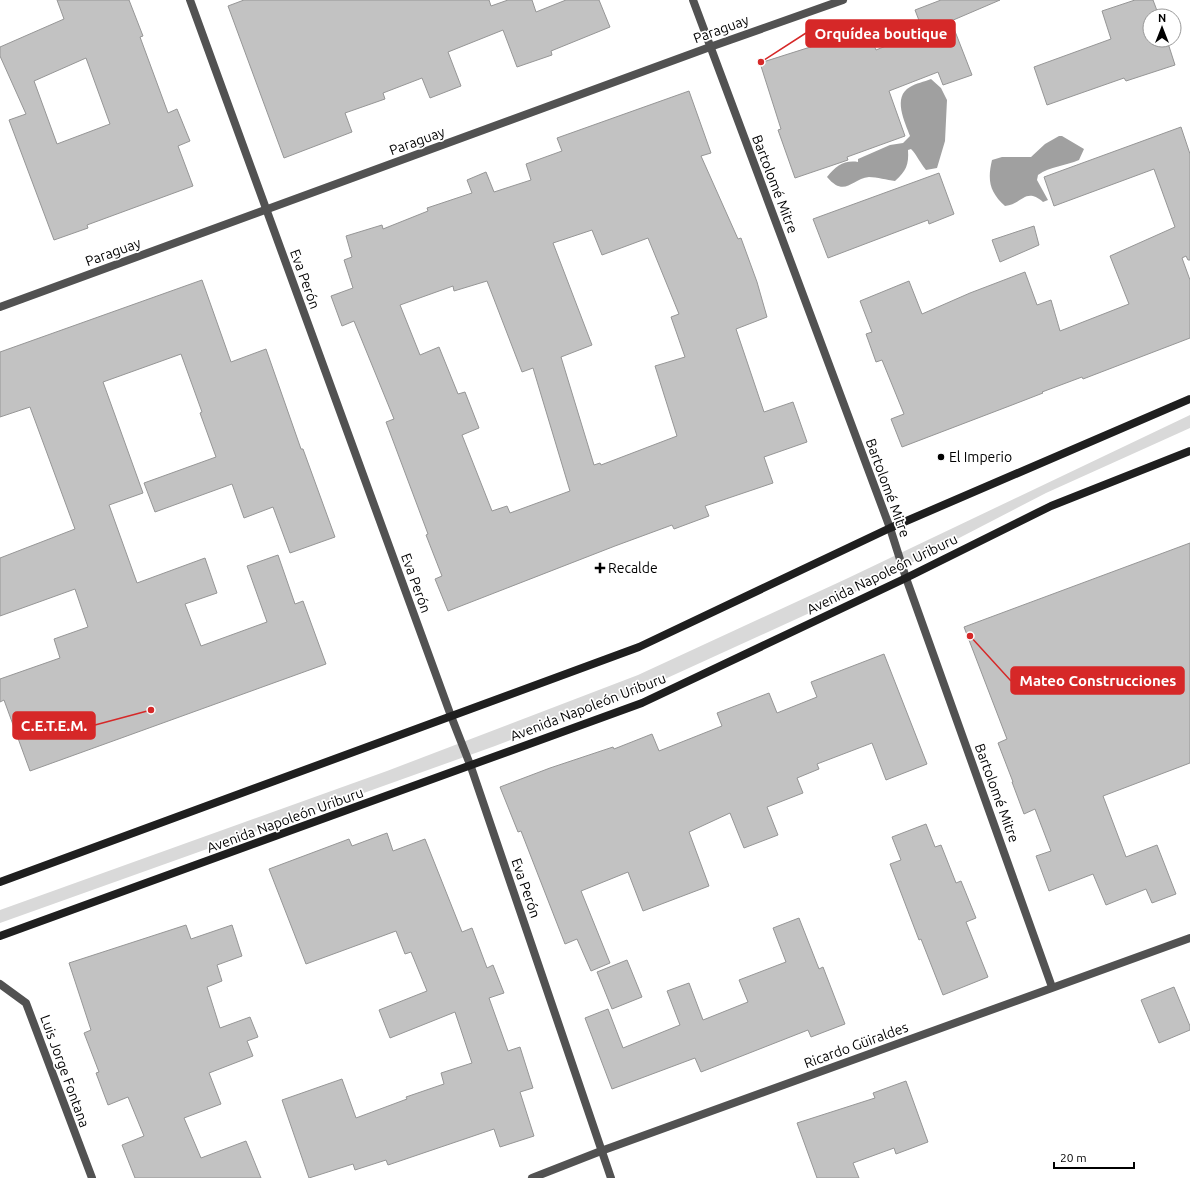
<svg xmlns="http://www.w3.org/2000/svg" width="1190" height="1178" viewBox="0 0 1190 1178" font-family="Ubuntu,sans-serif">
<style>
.green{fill:#d9d9d9}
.water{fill:#a0a0a0}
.building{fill:#c2c2c2;stroke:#969696;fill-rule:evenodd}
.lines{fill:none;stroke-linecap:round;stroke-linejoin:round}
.street{stroke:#525252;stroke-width:8}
.secondary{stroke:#1f1f1f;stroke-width:8}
.poi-dot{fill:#000;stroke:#fff;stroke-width:1.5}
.labels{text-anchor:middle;stroke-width:3.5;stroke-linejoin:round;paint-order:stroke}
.street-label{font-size:14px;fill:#000;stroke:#fff}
.poi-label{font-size:14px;fill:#000;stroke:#fff;text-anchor:start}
.leader{fill:none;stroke:#d62828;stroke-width:1.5}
.callout-dot{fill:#d62828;stroke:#fff;stroke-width:1.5}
.callout{fill:#d62828;stroke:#d62828;stroke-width:1.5}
.callout-label{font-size:15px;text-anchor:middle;font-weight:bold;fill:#fff}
</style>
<rect width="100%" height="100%" fill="#fff"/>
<path class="green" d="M1190,415V428L1046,493L851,594L643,689L495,746L0,923V910L387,771L638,675L846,579Z"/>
<g class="water">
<path d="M931,79L941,88L947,100L945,141L937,168L926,170C920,163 917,155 911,149L908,150C909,165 906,171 895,181C887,180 877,177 869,177C851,179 845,198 827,177C836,166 844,160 858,162V159L890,145L903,143L910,136C905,122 892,97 910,87C916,83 924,82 931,79Z"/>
<path d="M1059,136H1062L1084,149L1079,160C1066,166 1050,166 1038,175L1037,180L1048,200L1043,202C1025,187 1023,204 1005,206C990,192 987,181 992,160L1002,157H1031L1045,144Z"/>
</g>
<g class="building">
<path d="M57,0H129L143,36L140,37L168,113L177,109L190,141L178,146L193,186L87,225L88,228L54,240L9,120L26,114L0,56V47L64,19ZM86,58L110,124L57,144L34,81Z"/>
<path d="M244,0H489L491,6L508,0H532L536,12L566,0H599L610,27L551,51L552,55L517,67L503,30L448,52L461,86L430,98L422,78L383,93L385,99L345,113L352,132L284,158L228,6Z"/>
<path d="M941,0H1000L951,21L972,75L943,85L938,72L889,91L905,136L847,157L848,160L795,178L778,130L781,129L760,63L845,36L866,27L876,50L923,31L915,10Z"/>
<path d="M1135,0H1153L1159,16H1150V40H1167L1175,65L1126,81L1124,78L1047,105L1034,67L1111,39L1102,11Z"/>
<path d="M689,91L711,153L701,156L738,239L741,238L757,282L767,317L736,329L764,412L793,402L807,442L764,457L773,483L705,506L709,516L674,529L672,525L615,546L448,611L435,579L442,576L426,535L428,534L386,422L394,419L354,321L342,326L331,296L353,288L344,260L352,257L346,236L382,225L383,229L428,211L427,208L472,193L467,180L486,172L494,192L531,180L526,164L562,151L557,138ZM592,230L602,255L648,238L679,314L671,317L685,357L655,366L677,436L601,465L600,463L594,465L561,357L592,345L553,243ZM487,281L522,372L533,368L570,491L510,513L507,506L492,511L462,435L479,428L465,392L458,394L439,347L420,355L400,305L453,286L454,291Z"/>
<path d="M1181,127L1190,154V260H1188L1186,256L1182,258L1190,280V338L1083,379L1082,377L1042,392L1043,393L1012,405L902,447L891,419L904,414L882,360L876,362L866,334L872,332L860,301L909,281L922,314L970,293L1025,272L1037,305L1051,300L1060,331L1129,304L1110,256L1175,227L1154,169L1054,206L1044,177Z"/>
<path d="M939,173L954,214L929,224L928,220L828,258L813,219Z"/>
<path d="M1034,226L1039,245L1000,262L992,240Z"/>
<path d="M202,280L231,362L266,349L301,449H303L335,537L290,553L273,507L244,518L232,484L155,512L144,483L216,457L200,413L202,412L181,354L103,382L143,493L109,505L137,583L205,558L217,593L185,604L201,646L267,622L247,566L278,555L295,604L303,601L326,664L30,771L4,700L0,702V679L60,658L54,639L88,627L75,589L0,616V558L75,529L30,407L0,417V352Z"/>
<path d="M1190,543V763L1103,796L1126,857L1157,845L1176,894L1152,903L1146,889L1106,905L1093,874L1049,891L1036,856L1051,851L1035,809L1024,814L1012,782H1013L998,743L1007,739L964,627Z"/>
<path d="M884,654L927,764L886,780L872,743L817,764L819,769L797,778L803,793L767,807L778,835L744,848L730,813L689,832L709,886L643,911L628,872L581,891L610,963L591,971L577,939L565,944L521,831L518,832L500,787L550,768L613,747L614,749L652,734L659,751L722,726L717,713L769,693L777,713L817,697L811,682Z"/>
<path d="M926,824L935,847L941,845L956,883L961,881L976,918L966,922L988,977L943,995L921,939L919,940L890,864L901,860L892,837Z"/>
<path d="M387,833L393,851L425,839L462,932L472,928L487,968L493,965L504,993L489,998L508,1051L520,1047L533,1088L520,1092L534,1136L500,1147L494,1129L388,1165L386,1160L355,1170L353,1164L309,1178L282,1100L342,1079L356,1118L407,1099L406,1097L444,1084L441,1073L472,1063L455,1012L390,1038L379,1010L427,991L411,952L405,954L396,931L306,964L269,869L349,839L352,846Z"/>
<path d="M799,918L819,969L823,967L845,1024L811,1037L808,1030L701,1072L695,1058L612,1089L585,1018L608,1009L623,1048L680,1025L667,991L689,983L703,1020L748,1002L739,980L786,962L773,928Z"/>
<path d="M186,925L191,939L232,925L242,956L217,965L222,981L207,987L220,1028L250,1017L258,1037L247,1041L253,1056L209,1073L221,1104L184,1118L201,1158L246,1141L261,1178H135L122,1145L144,1136L128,1097L108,1105L96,1073L99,1072L84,1033L91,1030L69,963Z"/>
<path d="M627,960L642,997L612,1009L597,972Z"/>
<path d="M1174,987L1190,1026V1030L1159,1043L1141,1000Z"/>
<path d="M906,1081L928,1142L896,1154L894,1148L853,1163L859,1178H817L797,1123L875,1098L873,1093Z"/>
</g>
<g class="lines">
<g class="street">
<path d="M190,0L451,716L471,767L611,1178"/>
<path d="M693,0L890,528L906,578L1052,987"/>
<path d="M0,307L710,47L843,0"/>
<path d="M0,984L26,1003L92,1178"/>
<path d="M532,1178L601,1151L1190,938"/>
</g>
<g class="secondary">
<path d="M0,882L639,647L890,528L1190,399"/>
<path d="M0,936L642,703L906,578L1051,506L1190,451"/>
</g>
</g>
<g class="poi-dot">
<circle cx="941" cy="457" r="4"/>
<path d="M598 562h4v4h4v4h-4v4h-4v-4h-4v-4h4z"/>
</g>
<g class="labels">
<g class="street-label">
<text transform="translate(721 29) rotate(-20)" y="5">Paraguay</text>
<text transform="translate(417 141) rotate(-20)" y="5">Paraguay</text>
<text transform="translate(775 184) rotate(69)" y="5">Bartolomé Mitre</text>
<text transform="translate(113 252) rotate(-20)" y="5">Paraguay</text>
<text transform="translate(305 279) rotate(70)" y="5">Eva Perón</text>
<text transform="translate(888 488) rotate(70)" y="5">Bartolomé Mitre</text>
<text transform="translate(882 574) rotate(-26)" y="5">Avenida Napoleón Uriburu</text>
<text transform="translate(416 583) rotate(70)" y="5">Eva Perón</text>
<text transform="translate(588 707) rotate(-21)" y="5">Avenida Napoleón Uriburu</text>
<text transform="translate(997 793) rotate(70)" y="5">Bartolomé Mitre</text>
<text transform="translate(285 820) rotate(-20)" y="5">Avenida Napoleón Uriburu</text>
<text transform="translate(526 888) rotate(71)" y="5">Eva Perón</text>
<text transform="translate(856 1045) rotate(-20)" y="5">Ricardo Güiraldes</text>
<text transform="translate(65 1071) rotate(70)" y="5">Luis Jorge Fontana</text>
</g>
<g class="poi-label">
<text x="949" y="462">El Imperio</text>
<text x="608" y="573">Recalde</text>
</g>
</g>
<path class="leader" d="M761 62L806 33M970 636L1011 681M151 710L95 725"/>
<g class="callout-dot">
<circle cx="761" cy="62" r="4"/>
<circle cx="970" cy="636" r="4"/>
<circle cx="151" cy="710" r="4"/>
</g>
<g class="callout">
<rect x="806" y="20" width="149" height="27" rx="4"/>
<rect x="1011" y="667" width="173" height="27" rx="4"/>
<rect x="13" y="712" width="82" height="27" rx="4"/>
</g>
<g class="callout-label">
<text x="881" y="39">Orquídea boutique</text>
<text x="1098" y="686">Mateo Construcciones</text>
<text x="54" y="731">C.E.T.E.M.</text>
</g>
<g transform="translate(1162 28)"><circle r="19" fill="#ffffff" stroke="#999999"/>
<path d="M0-3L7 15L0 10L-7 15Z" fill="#000000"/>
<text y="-6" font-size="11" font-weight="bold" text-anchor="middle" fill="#000000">N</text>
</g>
<path d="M1054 1162v6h80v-6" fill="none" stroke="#000000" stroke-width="2"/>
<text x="1060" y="1162" font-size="12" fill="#000000" stroke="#ffffff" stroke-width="3" paint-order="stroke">20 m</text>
</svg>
